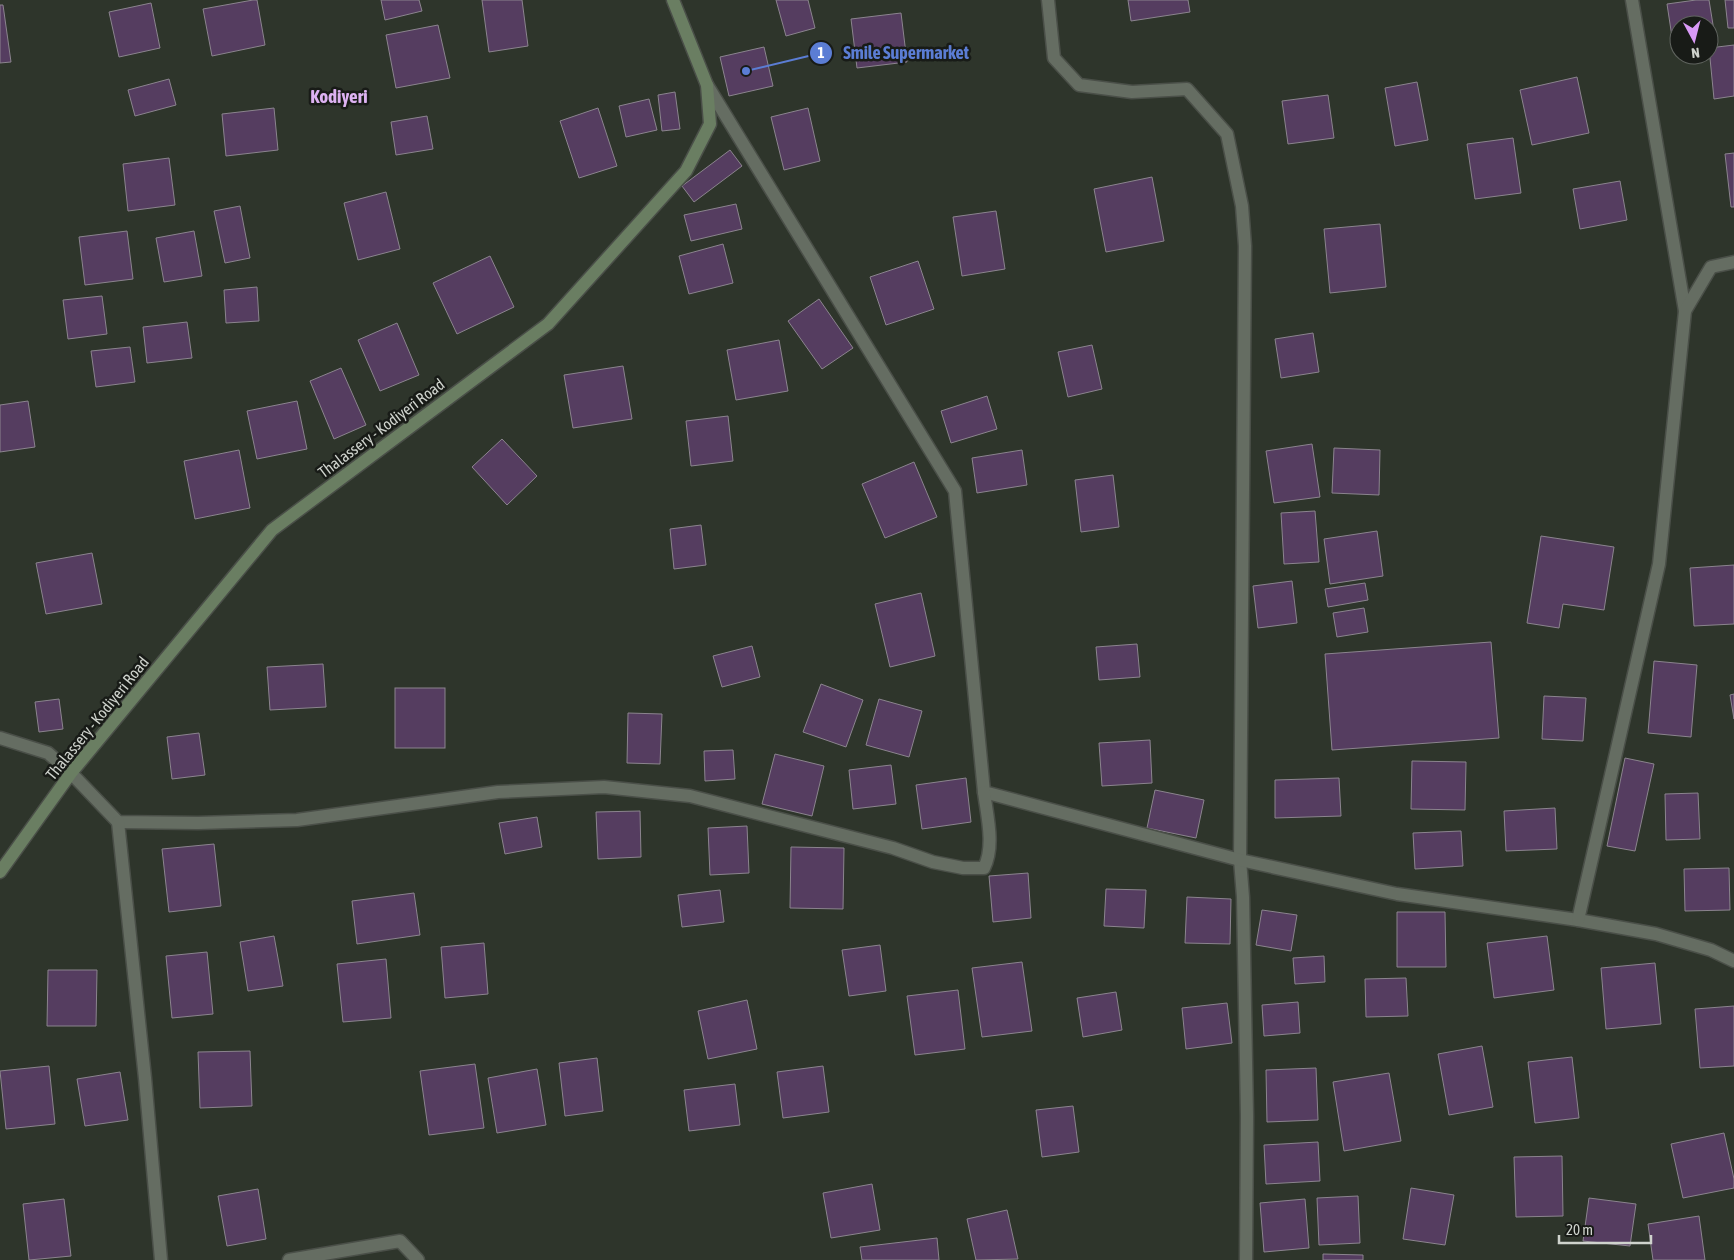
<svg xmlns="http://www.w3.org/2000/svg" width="1734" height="1260" viewBox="0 0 1734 1260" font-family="'Asap Condensed',sans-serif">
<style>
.building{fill:#553d60;stroke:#8b848e}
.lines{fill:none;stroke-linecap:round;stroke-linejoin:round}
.minor-casing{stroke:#4a4f48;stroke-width:15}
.secondary-casing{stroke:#4a4f48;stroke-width:15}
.minor{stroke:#656d62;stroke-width:12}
.secondary{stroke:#6a7e62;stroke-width:12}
.labels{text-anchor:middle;stroke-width:5;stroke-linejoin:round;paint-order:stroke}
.street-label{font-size:16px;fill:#cfd3cd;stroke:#181b17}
.quarter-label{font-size:19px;font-weight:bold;fill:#ddb2f2;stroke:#181b17}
.leader{fill:none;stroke:#5b7dd4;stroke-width:2}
.callout-dot{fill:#5b7dd4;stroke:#181b17;stroke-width:2}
.mark-label{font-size:15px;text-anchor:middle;font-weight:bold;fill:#fff}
.callout-label{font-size:18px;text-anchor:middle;font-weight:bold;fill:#5b7dd4;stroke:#181b17;stroke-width:5;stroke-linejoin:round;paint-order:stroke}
</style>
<rect width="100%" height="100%" fill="#2e352b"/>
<g class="building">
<path d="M253,0H257L265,45L212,56L203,9Z"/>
<path d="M381,0H419L422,11L385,20Z"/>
<path d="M482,0H522L528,46L489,52Z"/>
<path d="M776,0H808L815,28L786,36Z"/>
<path d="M1128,0H1188L1190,12L1131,21Z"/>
<path d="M1696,0H1709L1714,31L1709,32V25H1679V36L1672,37L1667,4Z"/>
<path d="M1725,0H1734V28H1728Z"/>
<path d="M151,3L160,48L119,57L109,12Z"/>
<path d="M0,5H3L11,62L0,63Z"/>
<path d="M901,13L907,62L857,68L851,19Z"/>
<path d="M438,25L450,78L396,88L386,35Z"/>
<path d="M1734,45V96L1714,99L1709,48Z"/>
<path d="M764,47L773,86L729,96L720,57Z"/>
<path d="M1577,77L1589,133L1532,145L1520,90Z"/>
<path d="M169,79L176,105L135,116L128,90Z"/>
<path d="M1417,82L1428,140L1395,146L1385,88Z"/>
<path d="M675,92L680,129L662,131L658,95Z"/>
<path d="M1328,95L1334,138L1288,144L1282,101Z"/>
<path d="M649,99L657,130L626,137L619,106Z"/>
<path d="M274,108L278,150L226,156L222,114Z"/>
<path d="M598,108L617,166L579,178L560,121Z"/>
<path d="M808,108L820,161L784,170L771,117Z"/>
<path d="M427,116L433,149L396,155L391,122Z"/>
<path d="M1513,138L1521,193L1475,199L1467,144Z"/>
<path d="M730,150L742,166L694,202L682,186Z"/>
<path d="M1734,153V207H1731L1725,154Z"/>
<path d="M169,158L175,205L128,211L123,164Z"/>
<path d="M1152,177L1164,241L1106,252L1094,189Z"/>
<path d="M1620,181L1627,220L1580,229L1573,189Z"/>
<path d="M386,192L400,249L358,260L344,203Z"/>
<path d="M736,204L742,229L691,241L684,215Z"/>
<path d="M240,206L250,258L225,263L214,211Z"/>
<path d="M996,211L1005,269L962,276L953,217Z"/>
<path d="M1380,224L1386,287L1330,293L1324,229Z"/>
<path d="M127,231L133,279L85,285L79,237Z"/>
<path d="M194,231L202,276L164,282L156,238Z"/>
<path d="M723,244L733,283L689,294L679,256Z"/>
<path d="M490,256L514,307L457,334L433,283Z"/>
<path d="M918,261L934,309L886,325L870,277Z"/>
<path d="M257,287L259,321L226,323L224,290Z"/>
<path d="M102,296L107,334L68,339L63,300Z"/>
<path d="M819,299L853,348L822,369L788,321Z"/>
<path d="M187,322L192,358L147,363L143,327Z"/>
<path d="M397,323L419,375L380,391L358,340Z"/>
<path d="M1313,333L1319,372L1281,378L1275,339Z"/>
<path d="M779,340L788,391L736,400L727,350Z"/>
<path d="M1092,345L1102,389L1068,397L1058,352Z"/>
<path d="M130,347L135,382L96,387L91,351Z"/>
<path d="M623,366L632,419L573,428L564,375Z"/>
<path d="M341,368L366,425L334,439L310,381Z"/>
<path d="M987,396L997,429L951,443L941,411Z"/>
<path d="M28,401L35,447L0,452V405Z"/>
<path d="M297,401L307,449L257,459L247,411Z"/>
<path d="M728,416L733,461L691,466L686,421Z"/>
<path d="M502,439L537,476L507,505L472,467Z"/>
<path d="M1312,444L1320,497L1274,503L1266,451Z"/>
<path d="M1334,448L1380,450L1379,495L1332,493Z"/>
<path d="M239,450L250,508L195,519L184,461Z"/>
<path d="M1022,450L1027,485L977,493L972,458Z"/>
<path d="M914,462L937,517L885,538L862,484Z"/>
<path d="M1113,475L1119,527L1081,532L1075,480Z"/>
<path d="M1315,511L1319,562L1284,564L1281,513Z"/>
<path d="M701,525L706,565L674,569L670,529Z"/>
<path d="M1377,531L1383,576L1330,584L1324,539Z"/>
<path d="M1541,536L1614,547L1604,610L1563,604L1559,628L1527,623Z"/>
<path d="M92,553L102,604L46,614L36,563Z"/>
<path d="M1734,565V624L1694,626L1690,568Z"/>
<path d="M1292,581L1297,623L1258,628L1253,586Z"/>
<path d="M1365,583L1368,600L1328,607L1325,589Z"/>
<path d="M921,593L935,656L890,667L875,604Z"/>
<path d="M1364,608L1368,632L1337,637L1333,613Z"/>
<path d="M1491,642L1499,738L1332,750L1325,654Z"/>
<path d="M1137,644L1140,677L1099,680L1096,647Z"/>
<path d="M752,646L760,677L722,687L713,656Z"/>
<path d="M1654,661L1697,665L1691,737L1648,733Z"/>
<path d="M323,664L326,707L270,710L267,667Z"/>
<path d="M821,684L863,700L846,747L803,732Z"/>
<rect x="395" y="688" width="50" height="60"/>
<path d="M1734,694V719L1730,695Z"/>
<path d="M1544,696L1586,698L1583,741L1542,739Z"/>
<path d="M59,699L63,729L39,732L35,702Z"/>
<path d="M879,699L922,711L909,757L866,745Z"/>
<path d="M628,713L662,714L660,764L627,763Z"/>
<path d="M199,733L205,775L172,779L167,737Z"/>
<path d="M1150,740L1152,783L1102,786L1099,743Z"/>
<path d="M733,750L735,779L705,781L704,751Z"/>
<path d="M775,754L824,766L812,816L762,804Z"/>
<path d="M1625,758L1654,764L1635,851L1607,846Z"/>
<path d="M1412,761L1466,762L1465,810L1411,809Z"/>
<path d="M891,765L896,804L853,809L849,770Z"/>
<path d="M966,778L971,822L922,829L916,785Z"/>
<path d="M1339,778L1341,816L1275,818V780Z"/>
<path d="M1155,790L1204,800L1196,838L1147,828Z"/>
<path d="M1698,793L1700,839L1666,840L1665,794Z"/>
<path d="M1555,808L1557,849L1506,851L1504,811Z"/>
<path d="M640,811L641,857L598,859L596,812Z"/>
<path d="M537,817L542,847L505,854L499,823Z"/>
<path d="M747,826L749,873L710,875L708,828Z"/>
<path d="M1461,831L1463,866L1415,869L1413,833Z"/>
<path d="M214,844L221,906L169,912L162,849Z"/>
<path d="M791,847L844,848L843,909L790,908Z"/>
<path d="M1729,868L1730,910L1685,911L1684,869Z"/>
<path d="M1028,873L1031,918L993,922L989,876Z"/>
<path d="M1106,889L1146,890L1144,928L1104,926Z"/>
<path d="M720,890L724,922L682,927L678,895Z"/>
<path d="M414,893L420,935L357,944L352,901Z"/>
<path d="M1187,897L1231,899L1230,944L1185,943Z"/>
<path d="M1262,910L1297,915L1291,951L1256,945Z"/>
<path d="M1397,912H1445L1446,967H1397Z"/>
<path d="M274,936L283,986L248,991L240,942Z"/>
<path d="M1547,936L1554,990L1494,998L1487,943Z"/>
<path d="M484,943L488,994L445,998L441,947Z"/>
<path d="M880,945L886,991L849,996L842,950Z"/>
<path d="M207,952L213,1014L172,1018L166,956Z"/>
<path d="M1324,956L1325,982L1295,984L1293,958Z"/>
<path d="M386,959L391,1018L343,1022L337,964Z"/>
<path d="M1022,962L1032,1031L982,1037L972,968Z"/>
<path d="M1655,963L1661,1024L1606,1029L1601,968Z"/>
<path d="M48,970H97L96,1026H47Z"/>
<path d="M1406,978L1408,1016L1366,1017L1365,979Z"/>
<path d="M958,990L965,1049L915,1055L907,996Z"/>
<path d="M1116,992L1122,1030L1083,1037L1077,998Z"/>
<path d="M747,1000L757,1049L708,1059L698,1011Z"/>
<path d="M1298,1002L1300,1033L1264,1036L1262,1005Z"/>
<path d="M1227,1003L1232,1043L1186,1049L1182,1008Z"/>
<path d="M1734,1006V1066L1700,1068L1695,1009Z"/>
<path d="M1482,1046L1493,1107L1449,1115L1438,1054Z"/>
<path d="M250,1051L252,1106L200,1108L198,1052Z"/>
<path d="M1572,1057L1579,1118L1535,1123L1528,1062Z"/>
<path d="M597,1058L603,1111L565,1116L559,1063Z"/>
<path d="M475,1064L484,1128L429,1135L420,1071Z"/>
<path d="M49,1066L55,1124L6,1129L0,1071Z"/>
<path d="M823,1066L829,1112L783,1118L777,1072Z"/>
<path d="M1316,1068L1318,1120L1267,1122L1266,1070Z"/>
<path d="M537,1069L546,1125L497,1133L488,1078Z"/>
<path d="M120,1072L128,1120L85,1126L77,1079Z"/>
<path d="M1389,1073L1401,1141L1344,1151L1333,1082Z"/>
<path d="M735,1084L740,1125L689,1131L684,1090Z"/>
<path d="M1073,1106L1079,1152L1042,1157L1036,1110Z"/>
<path d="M1724,1133L1734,1179V1188L1683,1198L1671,1144Z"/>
<path d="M1318,1142L1320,1181L1266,1184L1264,1145Z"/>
<path d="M1562,1156L1563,1216L1516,1217L1514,1157Z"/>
<path d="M872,1184L880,1230L831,1238L823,1193Z"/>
<path d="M1411,1188L1454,1195L1445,1245L1403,1239Z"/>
<path d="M258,1189L266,1239L227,1246L218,1196Z"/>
<path d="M1358,1196L1360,1243L1319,1245L1317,1198Z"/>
<path d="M1589,1198L1636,1204L1630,1246L1583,1241Z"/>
<path d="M64,1199L71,1256L29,1260L23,1204Z"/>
<path d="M1305,1199L1309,1248L1264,1252L1260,1203Z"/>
<path d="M1007,1210L1018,1259L976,1260L967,1219Z"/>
<path d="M1699,1216L1705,1260H1653L1648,1224Z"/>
<path d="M937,1238L939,1260H862L860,1247Z"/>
<path d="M1323,1254L1363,1255V1260H1323Z"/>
</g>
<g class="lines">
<defs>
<g id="minor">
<path d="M1048,0L1054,58L1079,85L1132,92L1187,89L1227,134L1242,206L1245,246L1240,860L1243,897L1247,1116L1246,1260"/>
<path d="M1632,0L1685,311"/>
<path d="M707,85L955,491L984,792L1240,860L1397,894L1578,920L1656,934L1711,950L1734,961"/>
<path d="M0,738L48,753L71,773L118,822L198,823L297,820L498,792L604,787L690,796L893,848L933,862L963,868H984C995,846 987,816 984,792"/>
<path d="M118,822L145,1078L161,1260"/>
<path d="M1578,920L1659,564L1685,311L1711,267L1734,262"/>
<path d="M289,1260L400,1241L418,1260"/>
</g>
<path id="secondary" d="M0,872L71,773L272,530L548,324L686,171L710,124L707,85L673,0"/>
</defs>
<use href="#minor" class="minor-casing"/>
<use href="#secondary" class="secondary-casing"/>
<use href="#minor" class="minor"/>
<use href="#secondary" class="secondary"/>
</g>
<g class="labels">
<g class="street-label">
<text transform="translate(381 428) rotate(-37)" y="6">Thalassery - Kodiyeri Road</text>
<text transform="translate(97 718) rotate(-51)" y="6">Thalassery - Kodiyeri Road</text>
</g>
<g class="quarter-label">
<text x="339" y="103">Kodiyeri</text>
</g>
</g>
<path class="leader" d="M746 71L821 53"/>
<g class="callout-dot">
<circle cx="746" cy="71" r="5"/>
<circle cx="821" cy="53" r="12"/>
</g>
<g class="mark-label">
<text x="821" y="58">1</text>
</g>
<g class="callout-label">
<text x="906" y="59">Smile Supermarket</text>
</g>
<g transform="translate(1694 40) rotate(173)"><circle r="24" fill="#181b17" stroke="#616560"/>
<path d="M0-4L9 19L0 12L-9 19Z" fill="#d99af7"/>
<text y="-8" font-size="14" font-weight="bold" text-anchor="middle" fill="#cfd3cd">N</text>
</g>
<path d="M1559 1235v8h92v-8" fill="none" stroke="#cfd3cd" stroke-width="2.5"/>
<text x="1566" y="1235" font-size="15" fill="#cfd3cd" stroke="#181b17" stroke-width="4" paint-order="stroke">20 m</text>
</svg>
